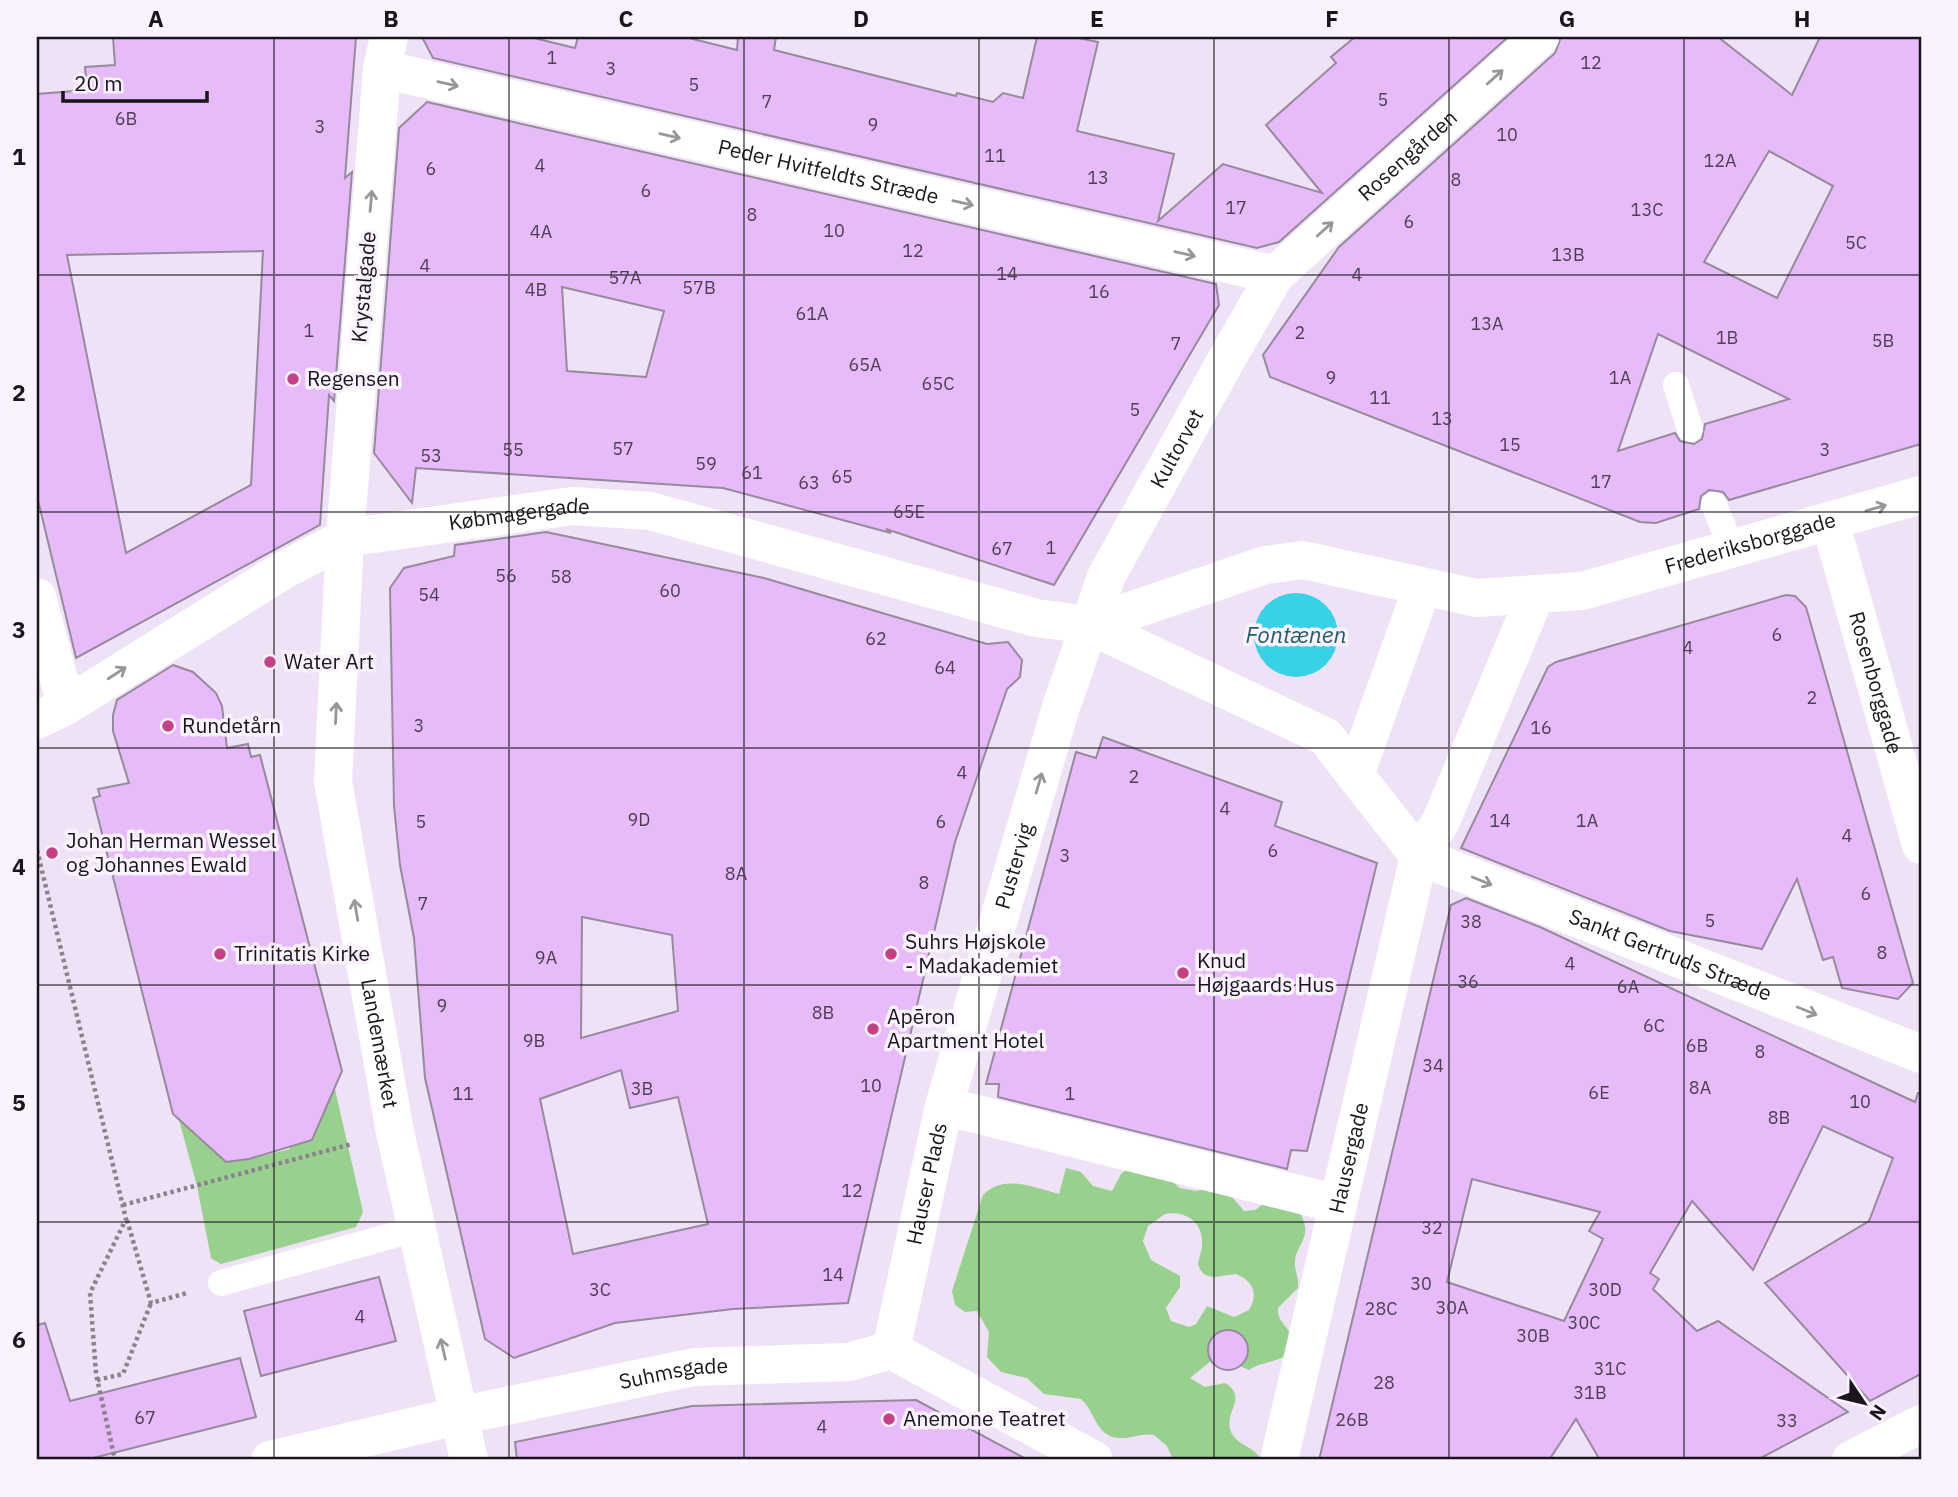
<svg xmlns="http://www.w3.org/2000/svg" width="1958" height="1497" viewBox="0 0 1958 1497" font-family="'IBM Plex Sans',sans-serif">
<style>
.green{fill:#98d18e;fill-rule:evenodd}
.water{fill:#38d2e6}
.building{fill:#e7bafa;stroke:#968a9c;stroke-width:2;fill-rule:evenodd}
.lines{fill:none;stroke-linecap:round;stroke-linejoin:round}
.path{stroke:#8b818f;stroke-width:4.5;stroke-dasharray:3.5 3.5;stroke-linecap:butt}
.lane{stroke:#fff;stroke-width:26}
.street{stroke:#fff;stroke-width:38}
.oneway{stroke:#989699}
.grid{fill:none;stroke:#1a151c;stroke-width:2;stroke-opacity:0.55}
.poi-dot{fill:#c54186;stroke:#faf2fe;stroke-width:2.5}
.labels{text-anchor:middle;stroke-width:7;stroke-linejoin:round;paint-order:stroke}
.number-label{font-size:18px;fill:#4d3e54}
.street-label{font-size:21px;fill:#1a151c;stroke:#faf2fe}
.poi-label{font-size:21px;fill:#1a151c;stroke:#faf2fe;text-anchor:start}
.water-label{font-size:23px;font-style:italic;fill:#225e66;stroke:#faf2fe}
.neatline{fill:none;stroke:#1a151c;stroke-width:2.5}
.grid-label{font-size:23px;text-anchor:middle;font-weight:bold;fill:#1a151c}
</style>
<rect width="100%" height="100%" fill="#f0e2f6"/>
<g class="green">
<path d="M332,1076L363,1212L356,1227L221,1264L211,1258L197,1186L179,1120L184,1114L249,1159L290,1149L288,1139L305,1142L312,1139L315,1134L307,1130Z"/>
<path d="M1129,1167L1159,1170L1180,1188L1197,1191L1208,1187L1228,1192L1244,1211L1255,1210L1263,1204L1300,1213C1315,1240 1293,1244 1295,1266C1296,1274 1299,1280 1298,1288L1278,1308C1277,1328 1296,1323 1290,1353C1277,1363 1262,1361 1249,1370L1240,1366L1221,1369L1211,1361L1190,1378L1205,1387L1225,1383C1248,1397 1225,1411 1230,1429C1235,1446 1254,1445 1261,1460H1173L1167,1446L1154,1435C1142,1433 1131,1439 1119,1438C1096,1437 1095,1411 1081,1399L1044,1394L1027,1378L1001,1372L987,1357L989,1332L977,1311L965,1312L955,1305L952,1291L983,1195C1004,1173 1034,1188 1059,1194L1066,1168L1081,1172L1093,1186L1112,1191L1121,1174ZM1165,1214C1184,1210 1202,1221 1202,1241C1203,1249 1199,1257 1198,1264C1204,1284 1220,1275 1236,1274C1253,1281 1259,1294 1249,1310L1234,1317L1207,1306L1196,1324L1189,1327L1171,1321L1166,1308L1180,1287V1276L1151,1260L1143,1241L1148,1226Z"/>
</g>
<circle class="water" cx="1296" cy="635" r="42"/>
<g class="building">
<path d="M113,37H356L345,178L352,172L334,401L329,395L320,525L76,658L37,496V94L87,90L85,67L115,65ZM263,251L251,485L126,553L67,255Z"/>
<path d="M422,37H530L575,48L578,37H685L737,50L738,37H776L774,50L956,96L957,93L993,102L1003,93L1023,98L1037,37H1073L1098,42L1077,131L1174,154L1158,221L1223,164L1322,193L1266,125L1336,63L1331,57L1355,37H1508L1279,242L1257,248L433,58Z"/>
<path d="M1561,37H1718L1792,95L1820,37H1921V444L1729,500L1723,492L1709,490L1701,496L1699,509L1656,523L1640,522L1270,377L1263,355L1339,247L1555,53ZM1769,151L1833,186L1777,298L1704,262ZM1658,334L1789,399L1705,424L1702,439L1694,444L1680,441L1675,433L1618,451Z"/>
<path d="M427,102L1216,284L1219,305L1054,585L886,529L891,533L723,488L416,468L412,503L374,453L399,128ZM562,287L664,311L646,377L567,371Z"/>
<path d="M546,532L764,578L987,644L1008,642L1022,660L1020,677L1007,689L955,842L848,1303L733,1309L615,1323L514,1358L485,1339L425,1078L414,938L400,865L394,806L390,588L404,568L454,556L455,545ZM582,917L672,935L678,1011L581,1038ZM621,1070L630,1108L678,1097L708,1224L573,1254L540,1099Z"/>
<path d="M1786,595L1795,596L1806,607L1913,983L1898,999L1842,988L1833,957L1823,960L1797,879L1762,949L1670,931L1461,848L1548,667L1556,662Z"/>
<path d="M173,665L193,672L216,693L222,706L227,748L248,744L251,757L260,755L342,1071L312,1140L249,1159L226,1162L173,1114L93,798L100,796L98,789L129,783L113,731V715L117,700Z"/>
<path d="M1103,737L1282,802L1275,826L1377,863L1307,1151L1291,1150L1287,1169L998,1097L999,1084H986L1076,752L1096,758Z"/>
<path d="M1466,898L1540,927L1915,1102L1918,1093H1921V1374L1870,1401L1765,1283L1869,1221L1893,1158L1823,1126L1753,1270L1692,1201L1650,1273L1659,1279L1653,1289L1697,1331L1718,1321L1848,1412L1757,1460H1600L1576,1419L1549,1460H1319L1451,905ZM1472,1179L1600,1212L1589,1231L1603,1239L1564,1321L1447,1282Z"/>
<path d="M379,1277L396,1341L261,1376L244,1311Z"/>
<path d="M45,1323L70,1401L240,1358L256,1417L85,1460H37V1325Z"/>
<circle cx="1228" cy="1350" r="20"/>
<path d="M916,1400L1028,1460H517L515,1442L692,1406Z"/>
</g>
<g class="lines">
<g class="path">
<path d="M37,850L126,1219L90,1293L96,1374L115,1460"/>
<path d="M123,1205L352,1144"/>
<path d="M127,1220L151,1303L187,1293"/>
<path d="M97,1380L123,1374L151,1303"/>
</g>
<g class="lane">
<path d="M1676,385L1690,429"/>
<path d="M1714,505L1732,549"/>
<path d="M221,1283L416,1229"/>
</g>
<g class="street">
<path id="s1" d="M389,37L382,69L345,538L333,781L395,1132L469,1460"/>
<path id="s2" d="M382,69L1275,275"/>
<path id="s3" d="M1830,521L1921,845"/>
<path d="M37,597L66,706"/>
<path d="M1089,625L1326,737L1355,775"/>
<path id="s4" d="M37,720L66,706L282,571L345,538L572,506L650,511L1036,618L1089,625L1265,565L1303,560L1476,598L1582,591L1921,495"/>
<path id="s5" d="M1419,856L1921,1054"/>
<path d="M1419,856L1355,775L1422,588"/>
<path id="s6" d="M944,1106L1061,707L1106,577L1225,362L1275,275L1540,37"/>
<path id="s7" d="M270,1460L458,1416L694,1367L849,1362L891,1350"/>
<path id="s8" d="M1094,1460L891,1350L944,1106L1338,1204"/>
<path id="s9" d="M1279,1460L1419,856L1441,821L1536,594"/>
<path d="M1851,1460L1921,1424"/>
</g>
</g>
<defs><path id="oneway-shaft" d="M-6 0H5M1.5-3L5.5 0L1.5 3" fill="none" stroke-width="1.6" stroke-linecap="round" stroke-linejoin="round" transform="scale(1.75)"/></defs>
<g class="oneway">
<use href="#oneway-shaft" transform="translate(1495 77) rotate(-42)"/>
<use href="#oneway-shaft" transform="translate(448 84) rotate(13)"/>
<use href="#oneway-shaft" transform="translate(670 136) rotate(13)"/>
<use href="#oneway-shaft" transform="translate(371 201) rotate(-85)"/>
<use href="#oneway-shaft" transform="translate(963 203) rotate(13)"/>
<use href="#oneway-shaft" transform="translate(1325 229) rotate(-42)"/>
<use href="#oneway-shaft" transform="translate(1185 254) rotate(13)"/>
<use href="#oneway-shaft" transform="translate(1876 508) rotate(-16)"/>
<use href="#oneway-shaft" transform="translate(117 673) rotate(-33)"/>
<use href="#oneway-shaft" transform="translate(336 713) rotate(-87)"/>
<use href="#oneway-shaft" transform="translate(1039 783) rotate(-74)"/>
<use href="#oneway-shaft" transform="translate(1482 881) rotate(22)"/>
<use href="#oneway-shaft" transform="translate(356 910) rotate(-100)"/>
<use href="#oneway-shaft" transform="translate(1807 1011) rotate(22)"/>
<use href="#oneway-shaft" transform="translate(443 1349) rotate(-103)"/>
</g>
<path class="grid" d="M274,37V1460M509,37V1460M744,37V1460M979,37V1460M1214,37V1460M1449,37V1460M1684,37V1460M37,275H1921M37,512H1921M37,748H1921M37,985H1921M37,1222H1921"/>
<g class="poi-dot">
<circle cx="293" cy="379" r="7"/>
<circle cx="270" cy="662" r="7"/>
<circle cx="168" cy="726" r="7"/>
<circle cx="52" cy="853" r="7"/>
<circle cx="220" cy="954" r="7"/>
<circle cx="891" cy="954" r="7"/>
<circle cx="1183" cy="973" r="7"/>
<circle cx="873" cy="1029" r="7"/>
<circle cx="889" cy="1419" r="7"/>
</g>
<g class="labels">
<g class="number-label">
<text x="552" y="64">1</text>
<text x="1591" y="69">12</text>
<text x="611" y="75">3</text>
<text x="694" y="91">5</text>
<text x="1383" y="106">5</text>
<text x="767" y="108">7</text>
<text x="126" y="125">6B</text>
<text x="873" y="131">9</text>
<text x="320" y="133">3</text>
<text x="1507" y="141">10</text>
<text x="995" y="162">11</text>
<text x="1720" y="167">12A</text>
<text x="540" y="172">4</text>
<text x="431" y="175">6</text>
<text x="1098" y="184">13</text>
<text x="1456" y="186">8</text>
<text x="646" y="197">6</text>
<text x="1236" y="214">17</text>
<text x="1647" y="216">13C</text>
<text x="752" y="221">8</text>
<text x="1409" y="228">6</text>
<text x="834" y="237">10</text>
<text x="541" y="238">4A</text>
<text x="1856" y="249">5C</text>
<text x="913" y="257">12</text>
<text x="1568" y="261">13B</text>
<text x="425" y="272">4</text>
<text x="1007" y="280">14</text>
<text x="1357" y="281">4</text>
<text x="625" y="284">57A</text>
<text x="699" y="294">57B</text>
<text x="536" y="296">4B</text>
<text x="1099" y="298">16</text>
<text x="812" y="320">61A</text>
<text x="1487" y="330">13A</text>
<text x="309" y="337">1</text>
<text x="1300" y="339">2</text>
<text x="1727" y="344">1B</text>
<text x="1883" y="347">5B</text>
<text x="1176" y="350">7</text>
<text x="865" y="371">65A</text>
<text x="1331" y="384">9</text>
<text x="1620" y="384">1A</text>
<text x="938" y="390">65C</text>
<text x="1380" y="404">11</text>
<text x="1135" y="416">5</text>
<text x="1442" y="425">13</text>
<text x="1510" y="451">15</text>
<text x="623" y="455">57</text>
<text x="513" y="456">55</text>
<text x="1825" y="456">3</text>
<text x="431" y="462">53</text>
<text x="706" y="470">59</text>
<text x="752" y="479">61</text>
<text x="842" y="483">65</text>
<text x="1601" y="488">17</text>
<text x="809" y="489">63</text>
<text x="909" y="518">65E</text>
<text x="1051" y="554">1</text>
<text x="1002" y="555">67</text>
<text x="506" y="582">56</text>
<text x="561" y="583">58</text>
<text x="670" y="597">60</text>
<text x="429" y="601">54</text>
<text x="1777" y="641">6</text>
<text x="876" y="645">62</text>
<text x="1688" y="654">4</text>
<text x="945" y="674">64</text>
<text x="1812" y="704">2</text>
<text x="419" y="732">3</text>
<text x="1541" y="734">16</text>
<text x="962" y="779">4</text>
<text x="1134" y="783">2</text>
<text x="1225" y="815">4</text>
<text x="639" y="826">9D</text>
<text x="1500" y="827">14</text>
<text x="1587" y="827">1A</text>
<text x="421" y="828">5</text>
<text x="941" y="828">6</text>
<text x="1847" y="842">4</text>
<text x="1273" y="857">6</text>
<text x="1065" y="862">3</text>
<text x="736" y="880">8A</text>
<text x="924" y="889">8</text>
<text x="1866" y="900">6</text>
<text x="423" y="910">7</text>
<text x="1710" y="927">5</text>
<text x="1471" y="928">38</text>
<text x="1882" y="959">8</text>
<text x="546" y="964">9A</text>
<text x="1570" y="970">4</text>
<text x="1468" y="988">36</text>
<text x="1628" y="993">6A</text>
<text x="442" y="1012">9</text>
<text x="823" y="1019">8B</text>
<text x="1654" y="1032">6C</text>
<text x="534" y="1047">9B</text>
<text x="1697" y="1052">6B</text>
<text x="1760" y="1058">8</text>
<text x="1433" y="1072">34</text>
<text x="871" y="1092">10</text>
<text x="1700" y="1094">8A</text>
<text x="642" y="1095">3B</text>
<text x="1599" y="1099">6E</text>
<text x="463" y="1100">11</text>
<text x="1070" y="1100">1</text>
<text x="1860" y="1108">10</text>
<text x="1779" y="1124">8B</text>
<text x="852" y="1197">12</text>
<text x="1432" y="1234">32</text>
<text x="833" y="1281">14</text>
<text x="1421" y="1290">30</text>
<text x="600" y="1296">3C</text>
<text x="1605" y="1296">30D</text>
<text x="1452" y="1314">30A</text>
<text x="1381" y="1315">28C</text>
<text x="360" y="1323">4</text>
<text x="1584" y="1329">30C</text>
<text x="1533" y="1342">30B</text>
<text x="1610" y="1375">31C</text>
<text x="1384" y="1389">28</text>
<text x="1590" y="1399">31B</text>
<text x="145" y="1424">67</text>
<text x="1352" y="1426">26B</text>
<text x="1787" y="1427">33</text>
<text x="822" y="1433">4</text>
</g>
<g class="street-label">
<text dy="7" stroke="none"><textPath href="#s6" startOffset="1078">Rosengården</textPath></text>
<text dy="7" stroke="none"><textPath href="#s2" startOffset="458">Peder Hvitfeldts Stræde</textPath></text>
<text transform="translate(364 287) rotate(-85)" y="7">Krystalgade</text>
<text dy="7" stroke="none"><textPath href="#s6" startOffset="700">Kultorvet</textPath></text>
<text dy="7" stroke="none"><textPath href="#s4" startOffset="534">Købmagergade</textPath></text>
<text dy="7" stroke="none"><textPath href="#s4" startOffset="1802">Frederiksborggade</textPath></text>
<text dy="7" stroke="none"><textPath href="#s3" startOffset="168">Rosenborggade</textPath></text>
<text dy="7" stroke="none"><textPath href="#s6" startOffset="250">Pustervig</textPath></text>
<text dy="7" stroke="none"><textPath href="#s5" startOffset="270">Sankt Gertruds Stræde</textPath></text>
<text dy="7" stroke="none"><textPath href="#s1" startOffset="1013">Landemærket</textPath></text>
<text dy="7" stroke="none"><textPath href="#s9" startOffset="310">Hausergade</textPath></text>
<text dy="7" stroke="none"><textPath href="#s8" startOffset="401">Hauser Plads</textPath></text>
<text dy="7" stroke="none"><textPath href="#s7" startOffset="413">Suhmsgade</textPath></text>
</g>
<g class="poi-label">
<text x="307" y="386">Regensen</text>
<text x="284" y="669">Water Art</text>
<text x="182" y="733">Rundetårn</text>
<text x="66" y="848">Johan Herman Wessel<tspan x="66" dy="24">og Johannes Ewald</tspan></text>
<text x="905" y="949">Suhrs Højskole<tspan x="905" dy="24">- Madakademiet</tspan></text>
<text x="234" y="961">Trinitatis Kirke</text>
<text x="1197" y="968">Knud<tspan x="1197" dy="24">Højgaards Hus</tspan></text>
<text x="887" y="1024">Apēron<tspan x="887" dy="24">Apartment Hotel</tspan></text>
<text x="903" y="1426">Anemone Teatret</text>
</g>
<g class="water-label">
<text x="1296" y="643">Fontænen</text>
</g>
</g>
<rect width="1958" height="1497" fill="none" stroke="#faf2fe" stroke-width="77"/>
<g transform="translate(1864 1403) rotate(125)" stroke="#faf2fe" stroke-width="5" paint-order="stroke">
<path d="M0-5L12 26L0 18L-12 26Z" fill="#1a151c"/>
<text y="-10" font-size="19" font-weight="bold" text-anchor="middle" fill="#1a151c">N</text>
</g>
<path d="M63 91v10h144v-10" fill="none" stroke="#1a151c" stroke-width="3.5"/>
<text x="74" y="91" font-size="21" fill="#1a151c" stroke="#faf2fe" stroke-width="5" paint-order="stroke">20 m</text>
<rect x="38" y="38" width="1882" height="1420" class="neatline"/>
<g class="grid-label">
<text x="156" y="27">A</text>
<text x="391" y="27">B</text>
<text x="626" y="27">C</text>
<text x="861" y="27">D</text>
<text x="1097" y="27">E</text>
<text x="1332" y="27">F</text>
<text x="1567" y="27">G</text>
<text x="1802" y="27">H</text>
<text x="19" y="165">1</text>
<text x="19" y="401">2</text>
<text x="19" y="638">3</text>
<text x="19" y="875">4</text>
<text x="19" y="1111">5</text>
<text x="19" y="1348">6</text>
</g>
</svg>
